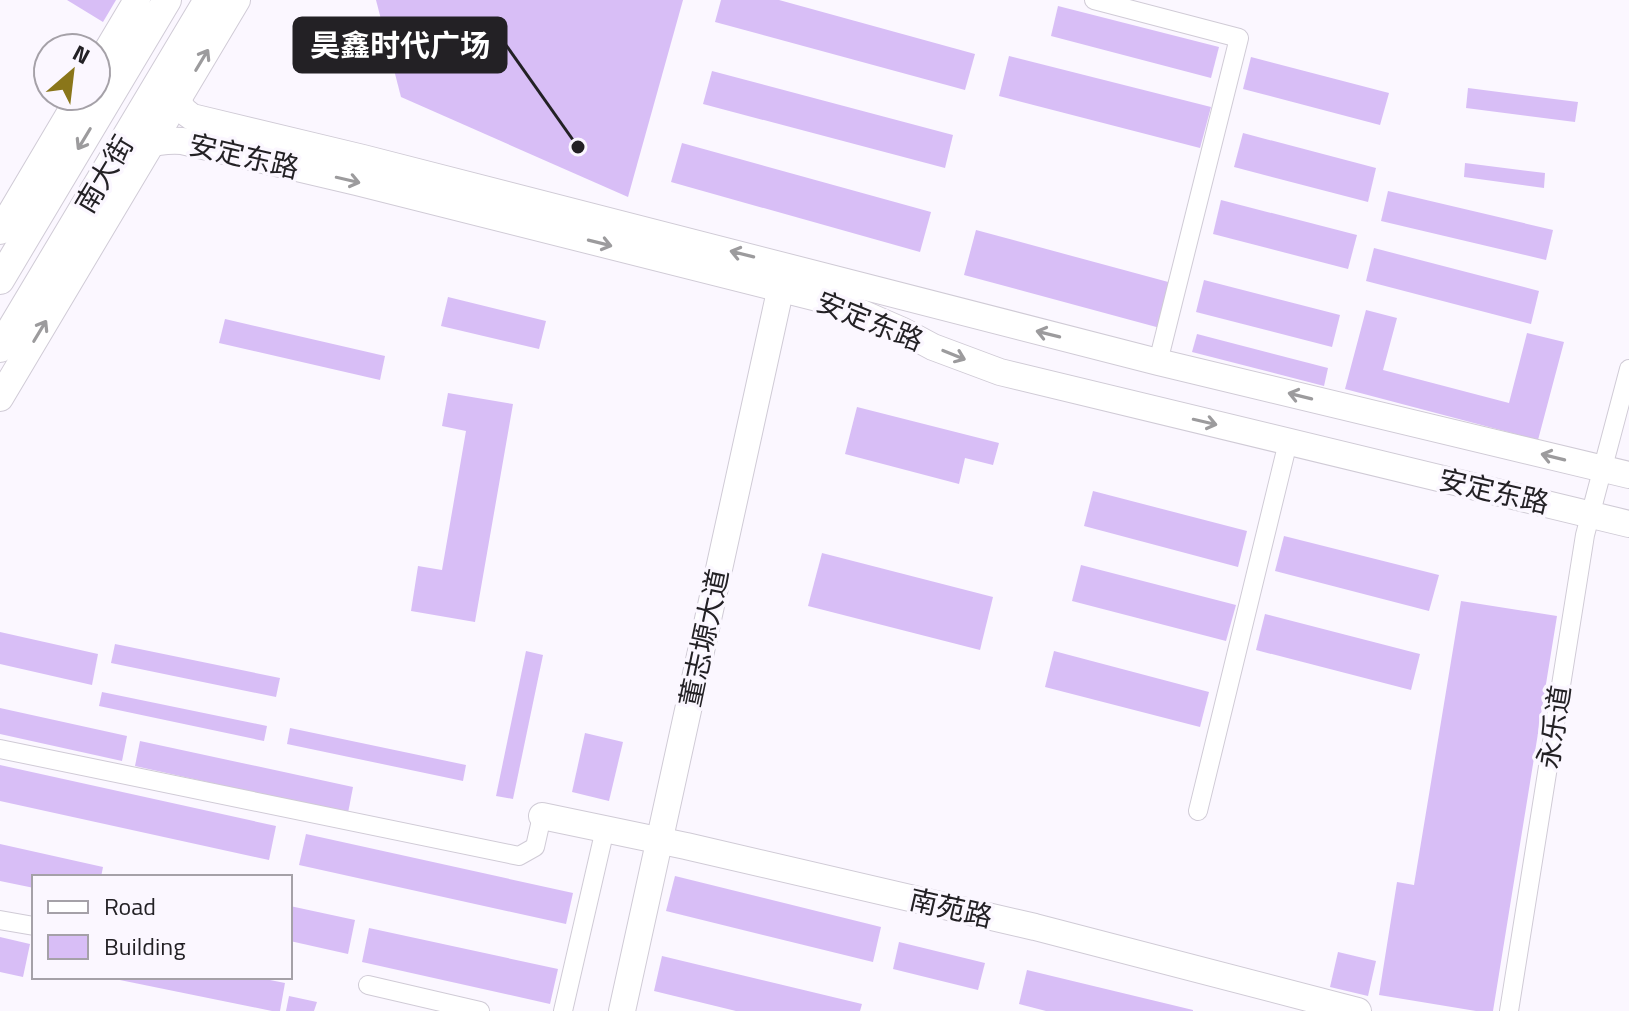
<svg xmlns="http://www.w3.org/2000/svg" width="1629" height="1011" viewBox="0 0 1629 1011" font-family="'Titillium Web','Noto Sans SC',sans-serif">
<style>
.building{fill:#d8bef6}
.lines{fill:none;stroke-linecap:round;stroke-linejoin:round}
.street-casing{stroke:#d0cbd6;stroke-width:20}
.secondary-casing{stroke:#d0cbd6;stroke-width:28}
.primary-casing{stroke:#d0cbd6;stroke-width:30}
.street{stroke:#fff;stroke-width:18}
.secondary{stroke:#fff;stroke-width:26}
.primary{stroke:#fff;stroke-width:28}
.oneway{stroke:#9c9b9d}
.labels{text-anchor:middle;stroke-width:7;stroke-linejoin:round;paint-order:stroke}
.street-label{font-size:28px;fill:#232125;stroke:#fbf7ff}
.leader{fill:none;stroke:#232125;stroke-width:3}
.callout-dot{fill:#232125;stroke:#fbf7ff;stroke-width:3}
.callout{fill:#232125;stroke:#232125;stroke-width:3}
.callout-label{font-size:30px;text-anchor:middle;font-weight:bold;fill:#fff}
</style>
<rect width="100%" height="100%" fill="#fbf7ff"/>
<g class="building">
<path d="M67,0H116L103,22Z"/>
<path d="M376,0H683L628,197L401,97Z"/>
<path d="M721,0H779L975,54L965,90L715,22Z"/>
<path d="M1058,6L1219,47L1211,78L1051,36Z"/>
<path d="M1009,56L1211,107L1200,148L999,96Z"/>
<path d="M1251,57L1389,93L1380,125L1243,89Z"/>
<path d="M712,71L953,135L945,168L703,104Z"/>
<path d="M1468,88L1578,102L1575,122L1466,108Z"/>
<path d="M1243,133L1376,168L1368,202L1234,167Z"/>
<path d="M682,143L931,212L920,252L671,182Z"/>
<path d="M1465,163L1545,173L1544,188L1464,177Z"/>
<path d="M1388,191L1553,230L1546,260L1381,221Z"/>
<path d="M1221,200L1357,235L1348,269L1213,234Z"/>
<path d="M976,230L1172,283L1160,328L964,275Z"/>
<path d="M1374,248L1539,291L1531,324L1366,281Z"/>
<path d="M1204,280L1340,315L1332,347L1196,312Z"/>
<path d="M448,297L546,321L539,349L441,326Z"/>
<path d="M1366,310L1397,318L1383,370L1509,403L1527,333L1564,342L1538,440L1345,389Z"/>
<path d="M225,319L385,356L380,380L219,343Z"/>
<path d="M1197,334L1328,368L1324,386L1192,352Z"/>
<path d="M448,393L513,404L475,622L411,611L418,566L442,570L466,431L442,426Z"/>
<path d="M857,407L999,443L993,465L965,458L959,484L845,454Z"/>
<path d="M1093,491L1247,531L1238,567L1084,526Z"/>
<path d="M1284,536L1439,575L1429,611L1275,571Z"/>
<path d="M822,553L993,597L980,650L808,606Z"/>
<path d="M1081,565L1236,605L1226,641L1072,601Z"/>
<path d="M1461,601L1557,616L1493,1011H1476L1379,995L1397,882L1414,885Z"/>
<path d="M1265,614L1420,654L1411,690L1256,650Z"/>
<path d="M0,632L98,654L92,685L0,664Z"/>
<path d="M115,644L280,678L276,697L111,663Z"/>
<path d="M526,651L543,655L513,799L496,796Z"/>
<path d="M1054,651L1209,692L1200,727L1045,687Z"/>
<path d="M102,692L267,726L264,741L99,706Z"/>
<path d="M0,708L127,736L122,761L0,734Z"/>
<path d="M290,728L466,765L463,781L287,744Z"/>
<path d="M585,733L623,742L609,801L572,792Z"/>
<path d="M140,741L353,787L348,813L135,766Z"/>
<path d="M0,765L276,826L269,860L0,801Z"/>
<path d="M306,834L573,893L566,924L299,865Z"/>
<path d="M0,844L103,867L101,877H34V888L0,881Z"/>
<path d="M675,876L881,927L873,962L666,911Z"/>
<path d="M290,906L355,920L348,954L290,941Z"/>
<path d="M369,928L558,969L550,1004L362,962Z"/>
<path d="M0,937L30,944L23,977L0,972Z"/>
<path d="M899,942L985,963L978,990L893,969Z"/>
<path d="M1338,952L1376,961L1368,996L1330,987Z"/>
<path d="M662,956L862,1004L860,1011H736L654,991Z"/>
<path d="M1027,970L1193,1010V1011H1046L1019,1004Z"/>
<path d="M110,977H255L285,983L280,1011H272L110,978Z"/>
<path d="M289,996L317,1002L314,1011H286Z"/>
</g>
<g class="lines">
<defs>
<g id="street">
<path d="M1094,0L1239,38L1158,362"/>
<path d="M0,749L519,856L535,847L542,816"/>
<path d="M1198,811L1288,442"/>
<path d="M0,920L34,926"/>
<path d="M368,985L480,1011"/>
<path d="M563,1011L605,829"/>
<path d="M1509,1011L1585,535L1629,369"/>
</g>
<g id="secondary">
<path d="M178,50C172,77 167,101 192,117L363,158L1158,362L1629,475"/>
<path d="M96,69L137,0"/>
<path d="M111,161C136,148 153,139 182,141L357,182L841,304L903,331L933,347L1000,372L1629,524"/>
<path d="M0,231L80,96"/>
<path d="M0,398L237,0"/>
<path d="M542,816L686,846L1035,927L1358,1011"/>
<path d="M622,1011L784,273"/>
</g>
<g id="primary">
<path d="M0,280L167,0"/>
<path d="M0,348L208,0"/>
</g>
</defs>
<use href="#street" class="street-casing"/>
<use href="#secondary" class="secondary-casing"/>
<use href="#primary" class="primary-casing"/>
<use href="#street" class="street"/>
<use href="#secondary" class="secondary"/>
<use href="#primary" class="primary"/>
</g>
<defs><path id="oneway-shaft" d="M-6 0H5M1.5-3L5.5 0L1.5 3" fill="none" stroke-width="1.6" stroke-linecap="round" stroke-linejoin="round" transform="scale(2)"/></defs>
<g class="oneway">
<use href="#oneway-shaft" transform="translate(202 60) rotate(-59)"/>
<use href="#oneway-shaft" transform="translate(84 139) rotate(121)"/>
<use href="#oneway-shaft" transform="translate(348 180) rotate(13)"/>
<use href="#oneway-shaft" transform="translate(600 243) rotate(14)"/>
<use href="#oneway-shaft" transform="translate(742 254) rotate(-166)"/>
<use href="#oneway-shaft" transform="translate(40 331) rotate(-59)"/>
<use href="#oneway-shaft" transform="translate(1048 334) rotate(-166)"/>
<use href="#oneway-shaft" transform="translate(954 355) rotate(22)"/>
<use href="#oneway-shaft" transform="translate(1300 396) rotate(-166)"/>
<use href="#oneway-shaft" transform="translate(1205 422) rotate(13)"/>
<use href="#oneway-shaft" transform="translate(1553 457) rotate(-166)"/>
</g>
<g class="labels">
<g class="street-label">
<text transform="translate(244 156) rotate(13)" y="10">安定东路</text>
<text transform="translate(104 174) rotate(-59)" y="10">南大街</text>
<text transform="translate(870 321) rotate(22)" y="10">安定东路</text>
<text transform="translate(1494 491) rotate(13)" y="10">安定东路</text>
<text transform="translate(704 638) rotate(-78)" y="10">董志塬大道</text>
<text transform="translate(1554 727) rotate(-81)" y="10">永乐道</text>
<text transform="translate(951 908) rotate(13)" y="10">南苑路</text>
</g>
</g>
<path class="leader" d="M578 147L506 45"/>
<circle class="callout-dot" cx="578" cy="147" r="8"/>
<rect class="callout" x="294" y="18" width="212" height="54" rx="8"/>
<g class="callout-label">
<text x="400" y="56">昊鑫时代广场</text>
</g>
<rect x="32" y="875" width="260" height="104" fill="#fbf7ff" stroke="#a5a1a8" stroke-width="2"/>
<rect x="48" y="901" width="40" height="12" fill="#ffffff" stroke="#a5a1a8" stroke-width="2"/>
<text x="104" y="915" font-size="24" fill="#232125">Road</text>
<rect x="48" y="935" width="40" height="24" fill="#d8bef6" stroke="#a5a1a8" stroke-width="2"/>
<text x="104" y="955" font-size="24" fill="#232125">Building</text>
<g transform="translate(72 72) rotate(28)"><circle r="38" fill="#fbf7ff" stroke="#a5a1a8" stroke-width="2"/>
<path d="M0-6L14 30L0 20L-14 30Z" fill="#8a761a"/>
<text y="-12" font-size="22" font-weight="bold" text-anchor="middle" fill="#232125">N</text>
</g>
</svg>
